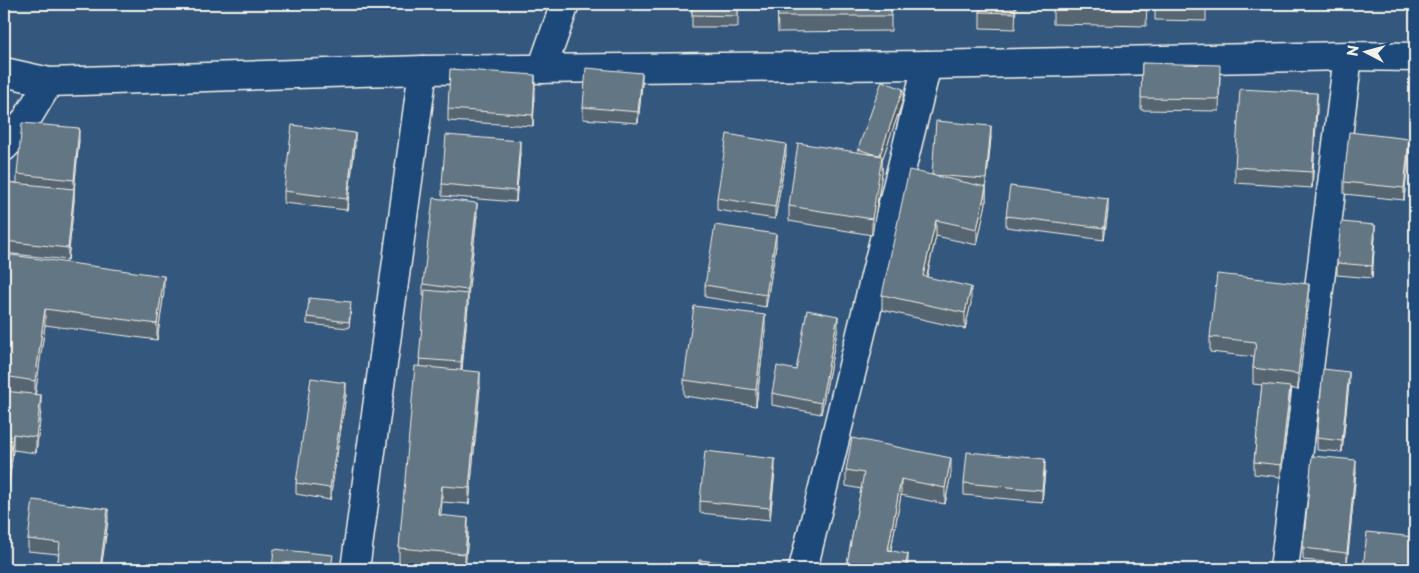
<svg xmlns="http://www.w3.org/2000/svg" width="1419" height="573" viewBox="0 0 1419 573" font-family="'Playpen Sans',sans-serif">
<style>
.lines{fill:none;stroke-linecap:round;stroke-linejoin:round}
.minor-casing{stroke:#f4f1e8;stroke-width:31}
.minor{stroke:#1f4a7a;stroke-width:28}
.wall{fill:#566572;stroke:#f4f1e8}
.shaded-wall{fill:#46535c;stroke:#f4f1e8}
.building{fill:#647684;stroke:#f4f1e8}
</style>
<rect width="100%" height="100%" fill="#34577d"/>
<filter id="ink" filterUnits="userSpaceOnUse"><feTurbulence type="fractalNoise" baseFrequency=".02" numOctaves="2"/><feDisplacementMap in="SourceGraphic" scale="10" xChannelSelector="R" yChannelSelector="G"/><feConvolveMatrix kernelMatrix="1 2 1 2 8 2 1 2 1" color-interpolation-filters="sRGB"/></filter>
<g filter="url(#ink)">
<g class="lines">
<defs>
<g id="minor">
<path d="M542,69L565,4"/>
<path d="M4,72L49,82L423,70L927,65L1348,56L1415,57"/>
<path d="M4,147L20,130L49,82"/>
<path d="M355,569L423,70"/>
<path d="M803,569L927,65"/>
<path d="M1284,569L1348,56"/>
</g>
</defs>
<use href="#minor" class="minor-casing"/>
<use href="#minor" class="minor"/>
</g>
<g class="wall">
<rect x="692" y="4" width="46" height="23"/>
<path d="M777,4H891V31L778,32Z"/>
<path d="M980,4H1016L1015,29L980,28Z"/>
<path d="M1053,4H1147L1146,26L1053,24Z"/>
<path d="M1155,4H1206V21L1155,20Z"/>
<path d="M1142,63L1220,76L1219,111L1141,110Z"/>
<path d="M642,84L638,123L583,119V107Z"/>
<path d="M535,87L533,126L448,121V109Z"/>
<path d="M903,100L882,160V172L872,235L789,221V206L858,152V149Z"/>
<path d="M1317,109L1312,188L1235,183V167Z"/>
<path d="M991,137L986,187V203L977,245L936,236L927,277L971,303L965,329L882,310V295L932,175Z"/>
<path d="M79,140L74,191V201L68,260L4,253V182L17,183V174Z"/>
<path d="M355,145L347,210L284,203V191Z"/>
<path d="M1409,150L1404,200L1344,194V182Z"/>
<path d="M520,153L516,202L442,196V184Z"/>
<path d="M786,155L775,219L717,210V198Z"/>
<path d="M1108,210L1104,240L1006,227V216Z"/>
<path d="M477,215L468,296V306L462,370L480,387L469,504L442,502L440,516L468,534L465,569H455L399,564V548L419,366L425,296H423V284Z"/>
<path d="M1375,236L1372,278L1337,275V263Z"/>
<path d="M776,246L766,307L705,297V285Z"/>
<path d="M4,254L164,292L157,340L45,325L35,395L41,411L36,453L13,450L4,526Z"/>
<path d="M1309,300L1298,390L1290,388V399L1281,477L1254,474V462L1262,385L1253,384V368L1254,357L1210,352V337Z"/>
<path d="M351,309L349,328L307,324V317Z"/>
<path d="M838,327L821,414L772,405V393Z"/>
<path d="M765,331L756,406L684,396V380Z"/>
<path d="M1349,383L1342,452L1317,450V438Z"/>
<path d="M346,395L330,500L296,494V483Z"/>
<path d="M775,470L770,520L700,513V501Z"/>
<path d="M846,470L951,473L945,504L901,495L891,550L908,569H846L861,489L846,486Z"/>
<path d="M1045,470L1042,502L964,495V483Z"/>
<path d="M1356,472L1347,564L1303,560V548Z"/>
<path d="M108,521L101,569H57L59,554L28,551V539Z"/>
</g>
<g class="shaded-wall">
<path d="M642,73V84L638,123V112Z"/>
<path d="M535,75V87L533,126V115Z"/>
<path d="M903,89V100L882,160V172L872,235V219L879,157Z"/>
<path d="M1317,93V109L1312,188V172Z"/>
<path d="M991,126V137L986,187V203L977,245V229L986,188V179Z"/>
<path d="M79,128V140L74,191V201L68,260V248L74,190V180Z"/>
<path d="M355,133V145L347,210V199Z"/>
<path d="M1409,139V150L1404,200V188Z"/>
<path d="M520,141V153L516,202V191Z"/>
<path d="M786,144V155L775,219V207Z"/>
<path d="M1108,199V210L1104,240V228Z"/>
<path d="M477,203V215L468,296V306L461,374V362L467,301V290Z"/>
<path d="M936,220V236L923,292V276Z"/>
<path d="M1375,225V236L1372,278V266Z"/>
<path d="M776,234V246L766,307V295Z"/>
<path d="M164,276V292L157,340V324Z"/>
<path d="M1309,284V300L1298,390V374Z"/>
<path d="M971,287V303L965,329V313Z"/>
<path d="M45,309V325L35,397V381Z"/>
<path d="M765,315V331L756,406V390Z"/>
<path d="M838,316V327L821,414V403Z"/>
<path d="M480,372V387L469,504V488Z"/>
<path d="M1349,372V383L1342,452V441Z"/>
<path d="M346,383V395L330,500V488Z"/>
<path d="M1290,387V399L1281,477V465Z"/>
<path d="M41,395V411L36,453V437Z"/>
<path d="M13,434V450L4,526V510Z"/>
<path d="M951,458V473L945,504V488Z"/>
<path d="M775,459V470L770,520V508Z"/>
<path d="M1045,459V470L1042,502V490Z"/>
<path d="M1356,460V472L1347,564V553Z"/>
<path d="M901,479V495L888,565V550Z"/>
<path d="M442,486V502L439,531V515Z"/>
<path d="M108,509V521L101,569H100Z"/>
<path d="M468,518V534L465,569V554Z"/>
<path d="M908,554V569H905Z"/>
</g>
<g class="building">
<path d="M692,4H738V16L692,15Z"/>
<path d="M777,4H891V16H778Z"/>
<path d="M980,4H1015V13L980,12Z"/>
<path d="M1053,4H1146V10L1053,8Z"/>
<path d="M1155,4H1206V5Z"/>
<path d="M1142,63L1220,65L1219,99L1141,98Z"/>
<path d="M586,68L642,73L638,112L583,107Z"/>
<path d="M450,69L535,75L533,115L448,109Z"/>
<path d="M882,81L903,89L880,155L873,154L858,149Z"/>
<path d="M1240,89L1317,93L1312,172L1235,167Z"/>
<path d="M936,121L991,126L986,179L932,175Z"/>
<path d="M22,123L79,128L74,180L17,174Z"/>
<path d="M292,125L355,133L347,199L284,191Z"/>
<path d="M1349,132L1409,139L1404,188L1344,182Z"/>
<path d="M727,134L786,144L775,207L717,198Z"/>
<path d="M446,135L520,141L516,191L442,184Z"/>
<path d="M798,143L882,156L872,219L789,206Z"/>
<path d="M909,170L986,187L977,229L936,220L923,276L971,287L965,313L882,295Z"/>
<path d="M4,182L74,189L68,248L4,241Z"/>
<path d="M1010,186L1108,199L1104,228L1006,216Z"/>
<path d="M433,198L477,203L467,290L423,284Z"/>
<path d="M1341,222L1375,225L1372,266L1337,263Z"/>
<path d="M715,225L776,234L766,295L705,285Z"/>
<path d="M4,254L164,276L157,324L45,309L35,381L4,376Z"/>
<path d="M1217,274L1309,284L1298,374L1253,368L1256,342L1210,337Z"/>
<path d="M425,290L468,294L461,362L419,359Z"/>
<path d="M309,298L351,302L349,322L307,317Z"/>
<path d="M694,306L765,315L756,390L684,380Z"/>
<path d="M807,310L838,316L821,403L772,393L777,366L796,370Z"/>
<path d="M415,366L480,372L469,488L442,486L439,515L468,518L465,554L399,548Z"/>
<path d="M1323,369L1349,372L1342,441L1317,438Z"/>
<path d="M311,378L346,383L330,488L296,483Z"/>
<path d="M1262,384L1290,387L1281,465L1254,462Z"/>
<path d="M4,391L41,395L36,437L13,434L4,510Z"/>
<path d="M852,438L951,458L945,488L901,479L888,550L908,554L905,569H846L864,473L846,470Z"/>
<path d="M705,451L775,459L770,508L700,501Z"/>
<path d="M967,452L1045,459L1042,490L964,483Z"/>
<path d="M1312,456L1356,460L1347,553L1303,548Z"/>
<path d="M33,500L108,509L100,569H57L60,543L28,539Z"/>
<path d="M1367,532L1415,537V569H1363Z"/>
<path d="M274,549L333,555L331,569H272Z"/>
<path d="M699,560L754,566V569H698Z"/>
</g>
</g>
<rect width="1419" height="573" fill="none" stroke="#1f4a7a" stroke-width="20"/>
<rect x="10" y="10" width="1399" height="553" fill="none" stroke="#f4f1e8" stroke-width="2" filter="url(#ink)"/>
<g transform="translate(1366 52) rotate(276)" stroke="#1f4a7a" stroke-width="4" paint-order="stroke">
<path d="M0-4L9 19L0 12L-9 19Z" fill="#f4f1e8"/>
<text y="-8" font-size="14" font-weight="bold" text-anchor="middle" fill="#f4f1e8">N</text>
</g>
</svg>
